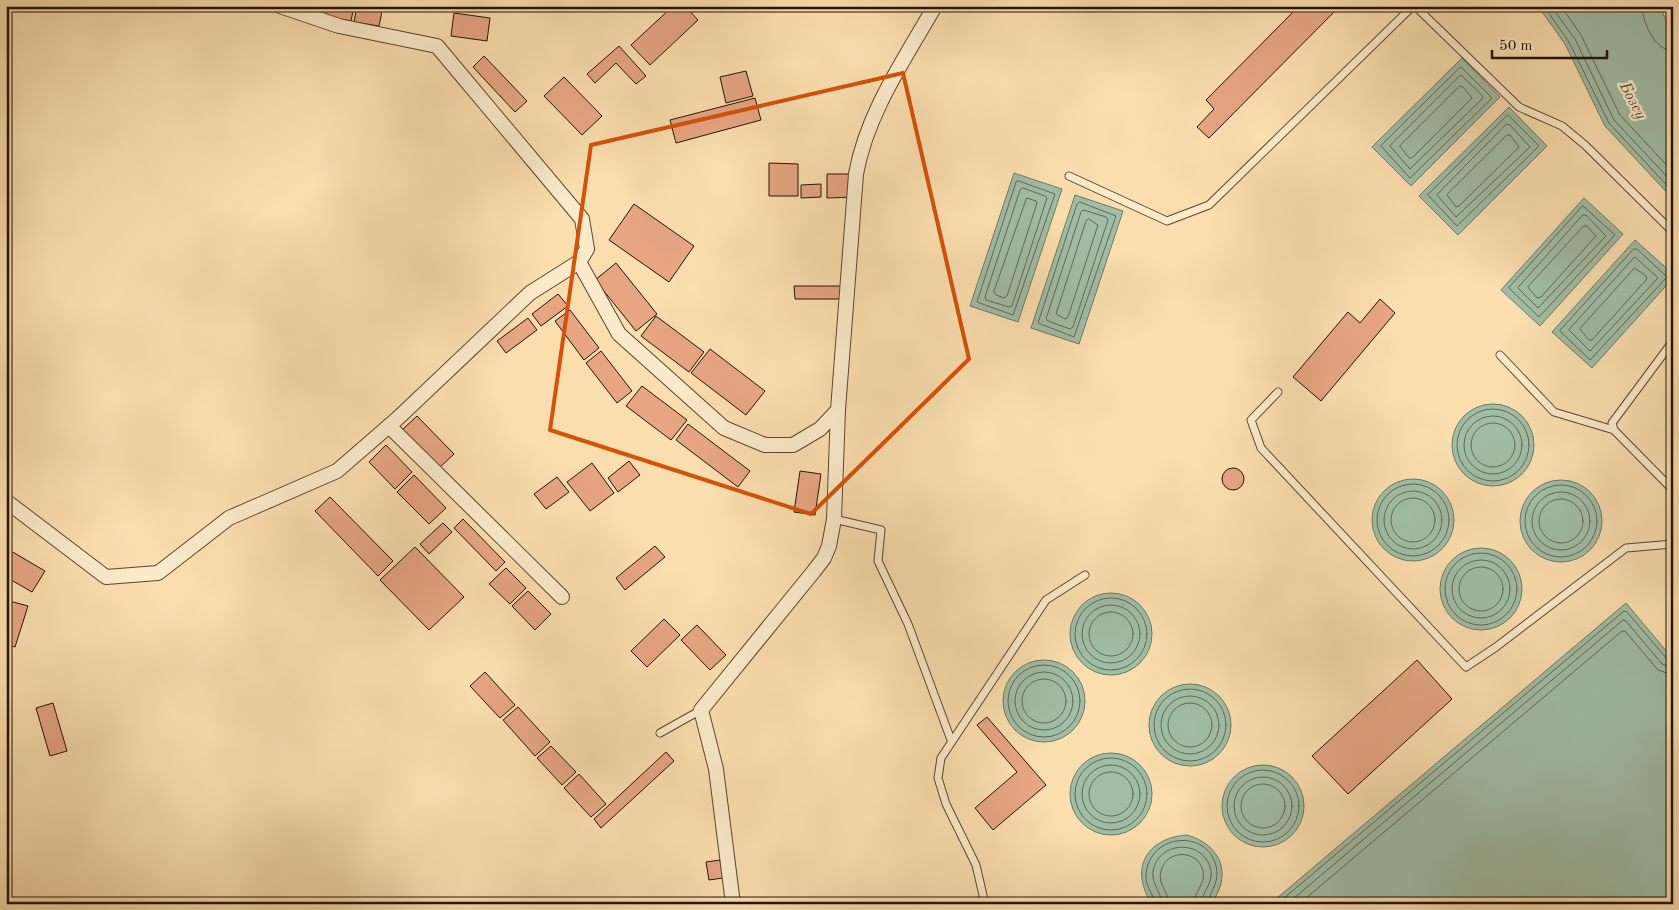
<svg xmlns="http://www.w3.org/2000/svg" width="1679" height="910" viewBox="0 0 1679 910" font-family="'Old Standard TT',serif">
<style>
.water{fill:#a0bda5;stroke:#6e7966}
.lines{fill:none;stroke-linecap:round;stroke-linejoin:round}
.shore{stroke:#616856;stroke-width:1}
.building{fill:#e7a582;stroke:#221307}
.lane-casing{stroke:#584631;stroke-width:9}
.street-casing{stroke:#584631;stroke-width:16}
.lane{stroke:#fceaca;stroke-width:7}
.street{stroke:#fceaca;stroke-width:14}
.marked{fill:none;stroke:#d4520c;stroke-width:4;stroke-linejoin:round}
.labels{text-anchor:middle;stroke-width:5;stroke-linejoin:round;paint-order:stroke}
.water-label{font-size:16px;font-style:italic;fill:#4e4e3e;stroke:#fceaca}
</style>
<rect width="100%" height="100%" fill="#fbdeae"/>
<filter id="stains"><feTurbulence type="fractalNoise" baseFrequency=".004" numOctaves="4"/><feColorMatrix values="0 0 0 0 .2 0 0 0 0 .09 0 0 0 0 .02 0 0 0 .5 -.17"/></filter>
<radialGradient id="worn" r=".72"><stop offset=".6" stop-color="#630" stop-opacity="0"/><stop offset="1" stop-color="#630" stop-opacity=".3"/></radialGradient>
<g class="water">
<path d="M1538,6H1660L1673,37V199L1605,126L1565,44Z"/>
<path d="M1462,58L1500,97L1411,186L1372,147Z"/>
<path d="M1509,107L1547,146L1458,235L1419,196Z"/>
<path d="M1014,173L1062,189L1018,322L970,306Z"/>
<path d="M1075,195L1123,211L1079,344L1031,328Z"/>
<path d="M1584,198L1623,234L1540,326L1501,290Z"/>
<path d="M1635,240L1673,274V278L1592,368L1552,332Z"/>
<circle cx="1493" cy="445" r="41"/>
<circle cx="1413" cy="520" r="41"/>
<circle cx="1561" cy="521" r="41"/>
<circle cx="1481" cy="589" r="41"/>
<circle cx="1111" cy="634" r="41"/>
<path d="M1626,603L1673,659V904H1270Z"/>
<circle cx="1044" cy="701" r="41"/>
<circle cx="1190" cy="725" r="41"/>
<circle cx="1111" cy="794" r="41"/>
<circle cx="1263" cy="806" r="41"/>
<path d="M1187,835C1221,845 1233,874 1211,904H1152C1129,869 1146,838 1187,835Z"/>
</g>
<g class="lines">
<g class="shore">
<path d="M1544,6L1569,42L1609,123L1673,192"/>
<path d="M1551,6L1575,39L1614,120L1673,183"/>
<path d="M1561,6L1581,35L1620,115L1673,172"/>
<path d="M1642,6C1643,23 1654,50 1673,51"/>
<path d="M1461,67L1492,98L1410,178L1381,146Z"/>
<path d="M1461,75L1482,95L1483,98L1410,169L1390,146Z"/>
<path d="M1460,86L1463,87L1472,98L1412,158H1409L1400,146Z"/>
<path d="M1508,115L1539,146L1457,226L1428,195Z"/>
<path d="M1507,124L1510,125L1530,147L1456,217L1437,195Z"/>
<path d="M1507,135H1510L1519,147L1459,206L1456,207L1447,195Z"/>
<path d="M1019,181L1055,194L1013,315L977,302L1016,182Z"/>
<path d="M1023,188L1045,196L1047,198L1012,306L1009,307L986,300L985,297L1020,190Z"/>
<path d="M1027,198L1036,201L1037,203L1007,296L1004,298L996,295L994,292Z"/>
<path d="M1080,202L1116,216L1074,337L1038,323L1077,204Z"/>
<path d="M1583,206L1615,235L1539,317L1509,288Z"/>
<path d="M1084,210L1106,217L1108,220L1073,327L1070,329L1048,321L1046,319L1081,212Z"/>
<path d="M1583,215H1586L1606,236L1538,308L1518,288Z"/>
<path d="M1089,219L1098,225L1068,317L1065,319L1056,314L1086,221Z"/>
<path d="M1584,226H1587L1596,236L1541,297L1537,298L1528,287Z"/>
<path d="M1634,249H1637L1667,277L1590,360L1560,331Z"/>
<path d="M1635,257L1658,278L1590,351L1569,330Z"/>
<path d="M1635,268L1646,276L1647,279L1592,340H1589L1580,329Z"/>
<circle cx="1493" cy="445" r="36"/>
<circle cx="1493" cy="445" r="29"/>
<circle cx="1493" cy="445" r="22"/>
<circle cx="1413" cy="520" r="36"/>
<circle cx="1561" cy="521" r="36"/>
<circle cx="1413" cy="520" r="29"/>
<circle cx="1561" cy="521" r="29"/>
<circle cx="1413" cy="520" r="22"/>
<circle cx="1561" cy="521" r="22"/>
<circle cx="1481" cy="589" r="36"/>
<circle cx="1481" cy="589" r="29"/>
<circle cx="1481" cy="589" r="22"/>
<circle cx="1111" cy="634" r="36"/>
<circle cx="1111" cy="634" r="29"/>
<circle cx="1111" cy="634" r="22"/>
<circle cx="1044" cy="701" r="36"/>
<circle cx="1044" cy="701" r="29"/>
<circle cx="1044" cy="701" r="22"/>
<circle cx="1190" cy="725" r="36"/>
<circle cx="1190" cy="725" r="29"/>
<circle cx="1190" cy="725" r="22"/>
<circle cx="1111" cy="794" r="36"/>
<circle cx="1111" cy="794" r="29"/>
<circle cx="1263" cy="806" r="36"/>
<circle cx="1111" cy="794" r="22"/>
<circle cx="1263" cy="806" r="29"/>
<circle cx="1263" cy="806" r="22"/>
<path d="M1155,904C1154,894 1145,887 1146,875C1149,831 1213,828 1217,872C1218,885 1209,892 1208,904"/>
<path d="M1162,904C1161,890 1149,882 1154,867C1163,839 1206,841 1211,871C1213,884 1202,892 1201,904"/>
<path d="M1169,904C1169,892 1157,884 1161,871C1166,849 1198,849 1203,871C1206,884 1194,891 1194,904"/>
<path d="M1277,904L1624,611L1627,612L1667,659L1673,661"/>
<path d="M1287,904L1623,620L1626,621L1662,664L1673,668"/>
<path d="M1299,904L1622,631H1625L1658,670L1673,675"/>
</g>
</g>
<g class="building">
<path d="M324,6H354L351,21L322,16Z"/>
<path d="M357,6H383L379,26L354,22Z"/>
<path d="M673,6H685L698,20L650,65L631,45Z"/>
<path d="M1299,6H1340L1209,138L1197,127L1214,109L1206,100Z"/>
<path d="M454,13L490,18L487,41L451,36Z"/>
<path d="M619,46L646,76L636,84L616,63L595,83L587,74Z"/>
<path d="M484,56L527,101L515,112L473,67Z"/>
<path d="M746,71L753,96L726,103L720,77Z"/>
<path d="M564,77L602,116L582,135L544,96Z"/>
<path d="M755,98L761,120L676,143L670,120Z"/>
<path d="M769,163L798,164V196H769Z"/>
<path d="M827,174H856V197L827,198Z"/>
<path d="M821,184V197L801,198V185Z"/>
<path d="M634,204L694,246L669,282L609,240Z"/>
<path d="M616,263L657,314L636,331L595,280Z"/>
<path d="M794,286H848V299H795Z"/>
<path d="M558,294L568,306L541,326L532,314Z"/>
<path d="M1380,299L1395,313L1321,401L1293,377L1348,312L1360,323Z"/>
<path d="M570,310L599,348L584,360L555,321Z"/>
<path d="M656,316L704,352L689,372L641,336Z"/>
<path d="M528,318L537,330L506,353L497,341Z"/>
<path d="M710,349L765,391L746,415L691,373Z"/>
<path d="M601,351L632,391L617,403L586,363Z"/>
<path d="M642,386L687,420L671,440L626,406Z"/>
<path d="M417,416L454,454L439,468L402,430Z"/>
<path d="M688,424L750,471L738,487L676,440Z"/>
<path d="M386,445L412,472L395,489L369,462Z"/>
<path d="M629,461L640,475L618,492L608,478Z"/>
<path d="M592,463L614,493L590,511L567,482Z"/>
<circle cx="1233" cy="479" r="11"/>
<path d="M800,471L821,474L815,515L794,512Z"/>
<path d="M414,475L446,508L429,524L397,492Z"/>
<path d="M557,477L569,492L546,509L534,494Z"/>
<path d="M330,497L393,561L378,576L315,511Z"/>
<path d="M463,519L505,562L496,571L454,528Z"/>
<path d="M443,523L452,532L429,554L420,544Z"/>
<path d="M655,546L665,557L625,590L616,578Z"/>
<path d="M415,547L464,597L429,630L380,580Z"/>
<path d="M11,551L45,571L32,592L6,577V559Z"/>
<path d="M506,568L526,588L510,604L489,584Z"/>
<path d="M528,591L551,614L535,630L512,606Z"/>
<path d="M6,600L28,606L15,647L6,644Z"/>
<path d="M664,619L680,635L647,667L631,651Z"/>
<path d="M697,625L726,655L710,670L681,640Z"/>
<path d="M1417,660L1452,699L1348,794L1312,756Z"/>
<path d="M485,672L515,705L500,718L470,686Z"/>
<path d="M53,703L67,751L50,756L36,708Z"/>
<path d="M518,707L550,742L535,756L503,720Z"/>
<path d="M987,717L1046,785L993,830L975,808L1017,772L977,725Z"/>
<path d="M551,746L576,772L562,785L537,758Z"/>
<path d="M666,752L674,761L601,828L594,819Z"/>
<path d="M579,774L606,804L591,817L564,788Z"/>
<path d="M720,860L723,878L709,880L706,862Z"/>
</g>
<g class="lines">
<defs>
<g id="lane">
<path d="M1415,6L1519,107L1562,126L1585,145L1673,232"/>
<path d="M1069,176L1167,221L1209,205L1413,6"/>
<path d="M1500,355L1554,412L1614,430L1673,490"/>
<path d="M1278,392L1251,420L1261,448L1466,667L1496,647L1626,548L1673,544"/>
<path d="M1614,430L1612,423L1673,341"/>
<path d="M834,519L881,530L878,561L908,624L951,740"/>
<path d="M660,733L701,710"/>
<path d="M985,904L976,865L946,804L938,778L941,758L1046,600L1085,575"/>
</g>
<g id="street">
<path d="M579,262L619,334L724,428L765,445H793L820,429L838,410"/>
<path d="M389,426L562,597"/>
<path d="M6,501L106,577L158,573L229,518L337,471L397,419L530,293L579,262L587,249L582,219L437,46L339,26L280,6"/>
<path d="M733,904L716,769L701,710L814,571L824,558L829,546L834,519L838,410L856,174C867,113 904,60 935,6"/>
</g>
</defs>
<use href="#lane" class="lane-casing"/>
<use href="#street" class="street-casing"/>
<use href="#lane" class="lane"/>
<use href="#street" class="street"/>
</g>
<path class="marked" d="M903,73L969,359L811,514L550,430L591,145Z"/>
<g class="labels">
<g class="water-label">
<text transform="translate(1634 100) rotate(62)" y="6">Бозсу</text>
</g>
</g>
<rect width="1679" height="910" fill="none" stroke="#fbdeae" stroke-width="25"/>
<rect x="8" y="8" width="1664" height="895" fill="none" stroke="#221307" stroke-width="2.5"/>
<rect x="12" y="12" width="1654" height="885" fill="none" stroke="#221307"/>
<path d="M1492 50v8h115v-8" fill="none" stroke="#221307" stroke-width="2.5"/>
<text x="1499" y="50" font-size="15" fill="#221307" stroke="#fceaca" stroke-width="4" paint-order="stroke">50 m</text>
<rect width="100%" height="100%" filter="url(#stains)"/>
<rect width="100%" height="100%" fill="url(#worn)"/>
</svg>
